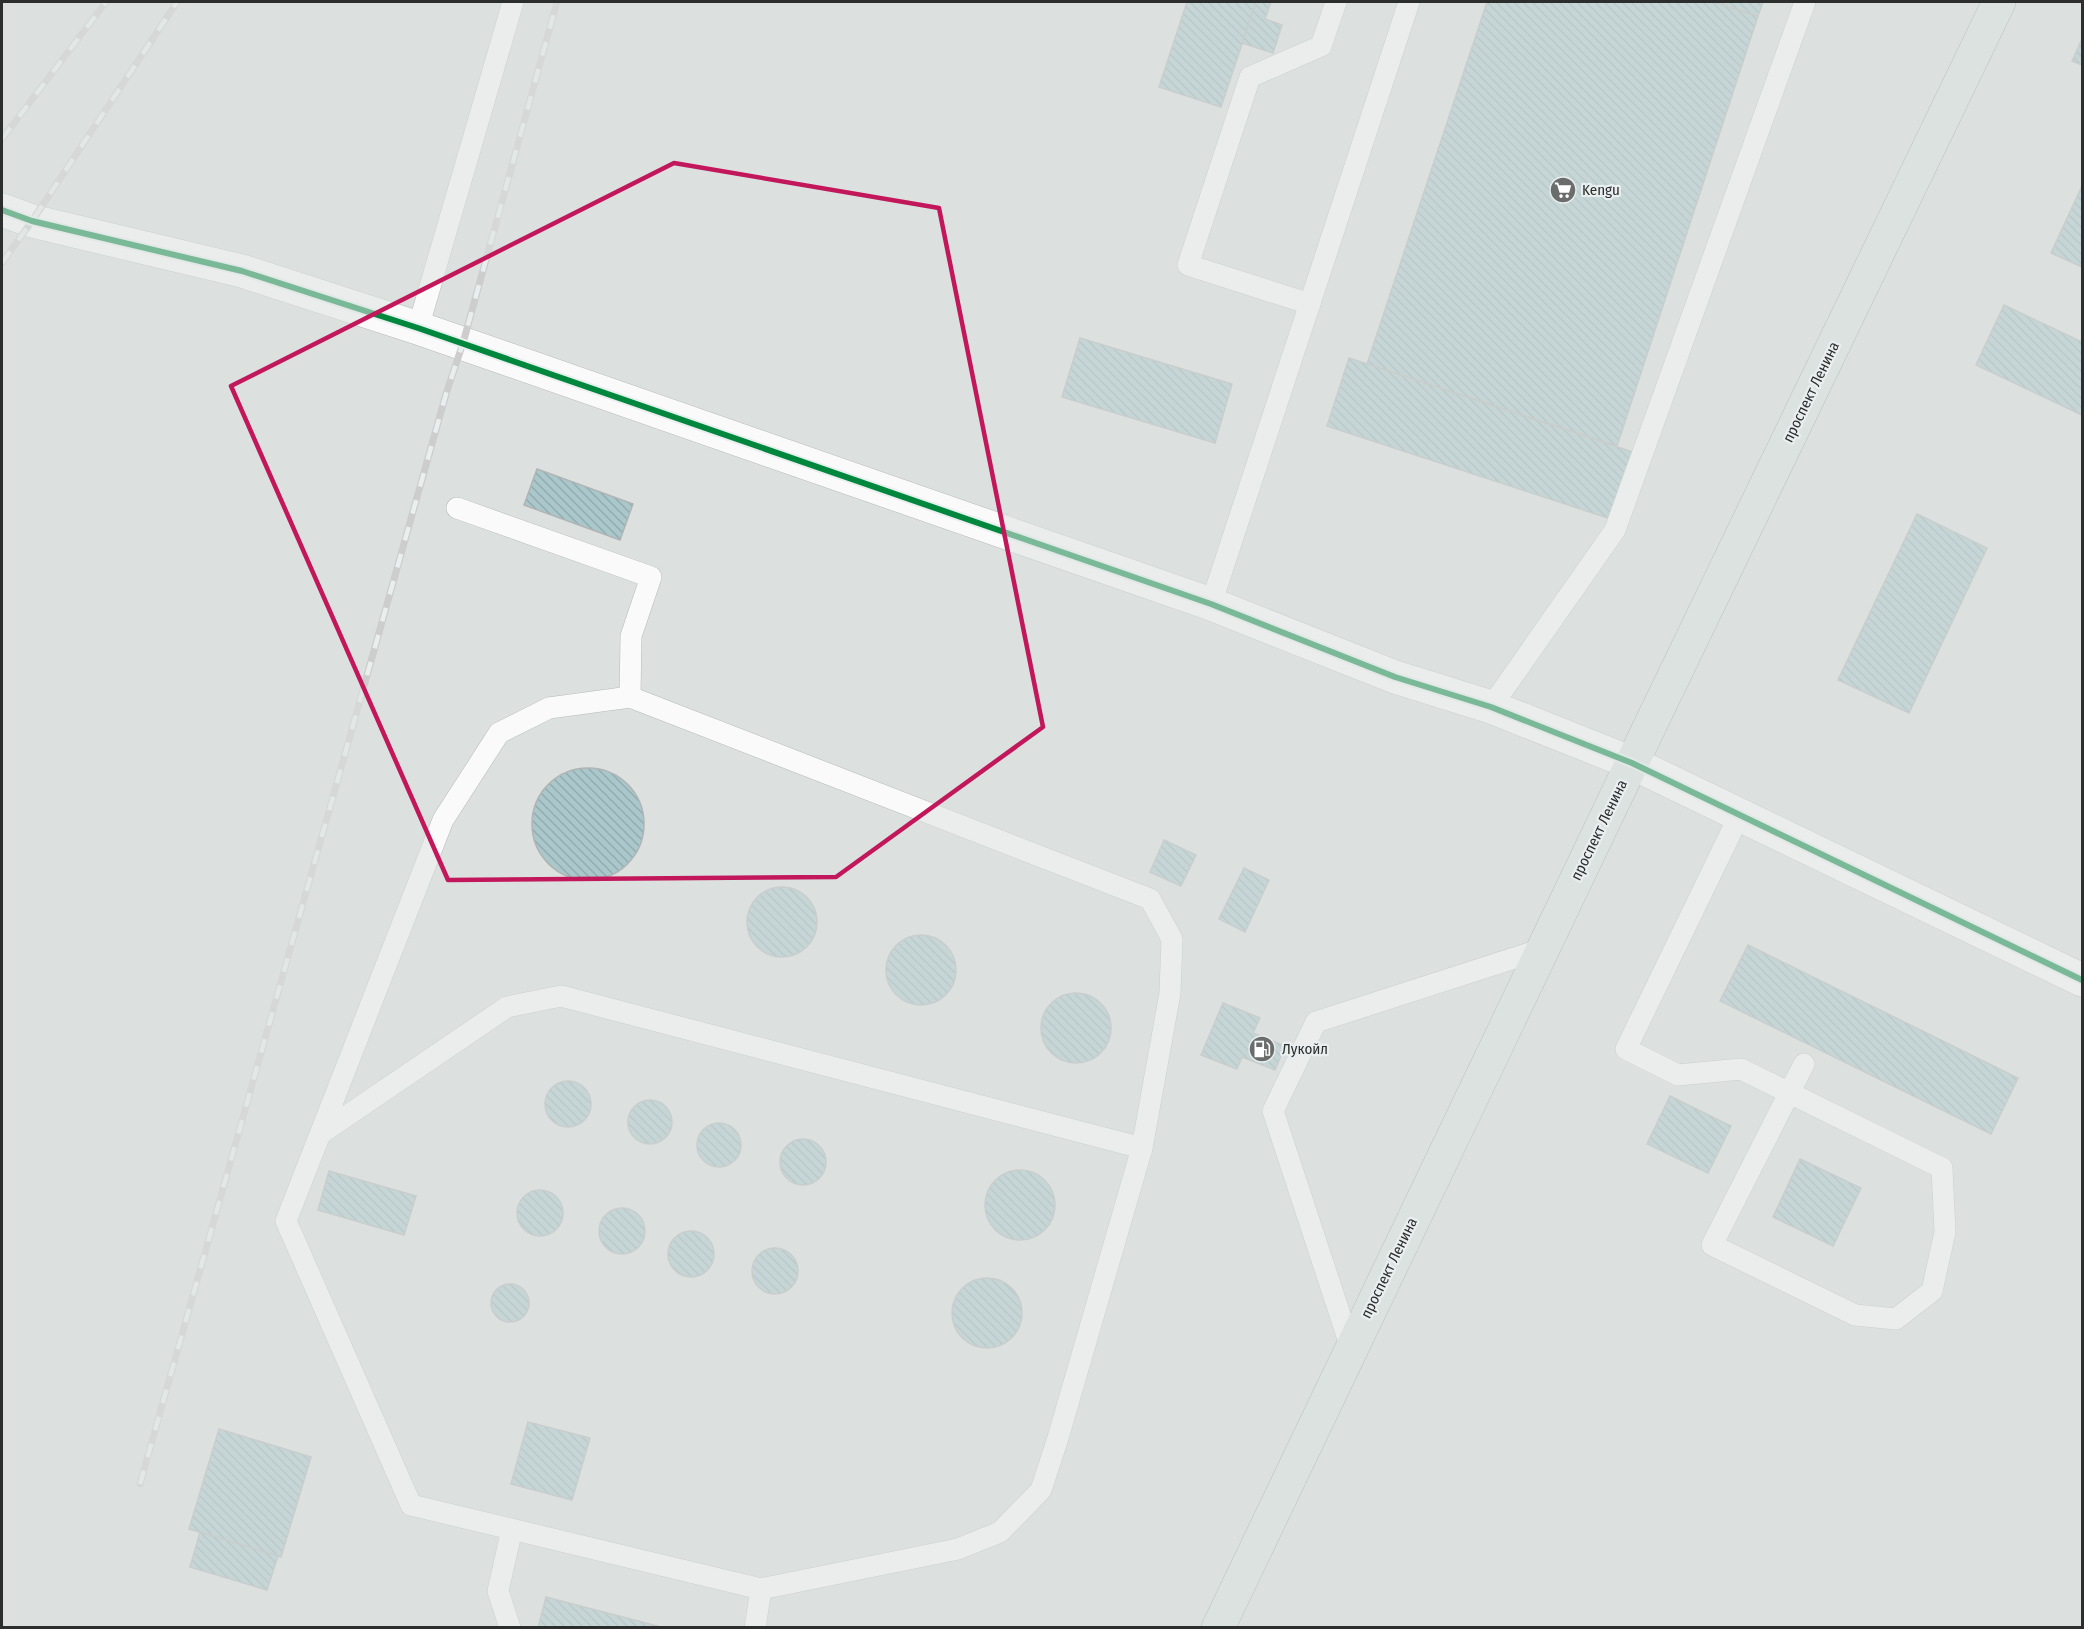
<svg xmlns="http://www.w3.org/2000/svg" width="2084" height="1629" viewBox="0 0 2084 1629" font-family="'Fira Sans Condensed',sans-serif">
<style>
.building{fill:url(#building-back-hatch);stroke:#b1b4b4;stroke-width:1.5}
.lines{fill:none;stroke-linecap:round;stroke-linejoin:round}
.service-casing{stroke:#b6b9b9;stroke-width:22}
.minor-casing{stroke:#b6b9b9;stroke-width:34}
.primary-casing{stroke:#8f9d9a;stroke-width:34}
.service{stroke:#fafafa;stroke-width:21}
.minor{stroke:#fafafa;stroke-width:33}
.primary{stroke:#dae2e0;stroke-width:33}
.rail-casing{stroke:#cdcdcd;stroke-width:7}
.rail{stroke:#e9efee;stroke-width:4.5;stroke-dasharray:14;stroke-linecap:butt}
.cycleway-casing{stroke:#e9efee;stroke-width:10}
.cycleway{stroke:#00873e;stroke-width:6}
.marked{fill:none;stroke:#c2185b;stroke-width:4.5;stroke-linejoin:round}
.labels{text-anchor:middle;stroke-width:4.5;stroke-linejoin:round;paint-order:stroke}
.poi-label{font-size:15px;fill:#2c2e2e;stroke:#e9efee;text-anchor:start}
.street-label{font-size:15px;fill:#2c2e2e;stroke:#e9efee}
</style>
<defs>
<pattern id="building-back-hatch" width="6" height="6" patternUnits="userSpaceOnUse" patternTransform="scale(1.5)"><rect width="6" height="6" fill="#aac8cb"/><path d="M-1 5l2 2M0 0l6 6M5-1l2 2" fill="none" stroke="#92acaf"/></pattern>
</defs>
<rect width="100%" height="100%" fill="#dce1e0"/>
<g class="building">
<path d="M1187,2H1256L1221,107L1159,87Z"/>
<path d="M1256,2H1271L1265,19L1282,25L1273,53L1242,43Z"/>
<path d="M1487,2H1713L1758,16L1617,446L1367,364Z"/>
<path d="M1713,2H1763L1758,16Z"/>
<path d="M2082,39V65L2072,61Z"/>
<path d="M2082,186V267L2051,253Z"/>
<path d="M2004,305L2082,342V415L1976,365Z"/>
<path d="M1080,338L1232,384L1215,443L1062,397Z"/>
<path d="M1349,358L1633,452L1611,519L1327,426Z"/>
<path d="M537,469L633,504L620,540L524,505Z"/>
<path d="M1917,514L1987,548L1909,713L1838,680Z"/>
<circle cx="588" cy="824" r="56"/>
<path d="M1164,840L1196,855L1181,886L1150,872Z"/>
<path d="M1244,868L1269,880L1245,932L1219,919Z"/>
<circle cx="782" cy="922" r="35"/>
<circle cx="921" cy="970" r="35"/>
<path d="M1748,945L2018,1078L1991,1134L1720,1001Z"/>
<circle cx="1076" cy="1028" r="35"/>
<path d="M1223,1003L1260,1018L1253,1033L1285,1046L1275,1070L1242,1057L1237,1069L1201,1055Z"/>
<circle cx="568" cy="1104" r="23"/>
<path d="M1670,1096L1731,1126L1708,1173L1647,1144Z"/>
<circle cx="650" cy="1122" r="22"/>
<circle cx="719" cy="1145" r="22"/>
<circle cx="803" cy="1162" r="23"/>
<path d="M1800,1159L1861,1188L1833,1246L1773,1217Z"/>
<circle cx="1020" cy="1205" r="35"/>
<path d="M329,1171L416,1196L404,1235L318,1210Z"/>
<circle cx="540" cy="1213" r="23"/>
<circle cx="622" cy="1231" r="23"/>
<circle cx="691" cy="1254" r="23"/>
<circle cx="775" cy="1271" r="23"/>
<circle cx="987" cy="1313" r="35"/>
<circle cx="510" cy="1303" r="19"/>
<path d="M528,1422L590,1438L572,1500L511,1484Z"/>
<path d="M219,1429L311,1457L281,1557L189,1529Z"/>
<path d="M200,1532L278,1556L267,1590L190,1567Z"/>
<path d="M546,1597L665,1628H538Z"/>
</g>
<g class="lines">
<defs>
<g id="service">
<path d="M1310,304L1188,265L1250,77L1321,46L1336,2"/>
<path d="M418,328L513,2"/>
<path d="M457,508L651,577L631,636L630,697"/>
<path d="M1211,604L1409,2"/>
<path d="M630,697L1150,899L1172,939L1170,993L1142,1148L1058,1438L1041,1490L1000,1532L958,1549L761,1589L411,1505L286,1221L443,820L499,733L549,708Z"/>
<path d="M1491,707L1615,530L1805,2"/>
<path d="M1740,814L1626,1049L1678,1075L1741,1069L1942,1168L1945,1232L1932,1291L1896,1319L1855,1315L1712,1245L1804,1064"/>
<path d="M320,1134L507,1007L561,996L1142,1148"/>
<path d="M1351,1348L1273,1111L1316,1022L1542,949"/>
<path d="M510,1628L498,1591L512,1529"/>
<path d="M755,1628L761,1589"/>
</g>
<path id="minor" d="M2,210L32,221L242,271L418,328L1211,604L1395,677L1491,707L1632,763L2082,980"/>
<path id="primary" d="M1218,1628L1632,763L1999,2"/>
</defs>
<use href="#service" class="service-casing"/>
<use href="#minor" class="minor-casing"/>
<use href="#primary" class="primary-casing"/>
<use href="#service" class="service"/>
<use href="#minor" class="minor"/>
<use href="#primary" class="primary"/>
<defs>
<g id="rail">
<path d="M2,139L106,2"/>
<path d="M2,263L32,221L177,2"/>
<path d="M140,1484L446,394L463,343L557,2"/>
</g>
</defs>
<use href="#rail" class="rail-casing"/>
<use href="#rail" class="rail"/>
<defs>
<path id="cycleway" d="M2,210L32,221L242,271L418,328L1211,604L1395,677L1491,707L1632,763L2082,980"/>
</defs>
<use href="#cycleway" class="cycleway-casing"/>
<use href="#cycleway" class="cycleway"/>
</g>
<path d="M0 0H2084V1629H0ZM674,163L939,208L1043,727L836,877L448,880L231,386Z" fill="#dce1e0" fill-opacity=".55" fill-rule="evenodd"/>
<path class="marked" d="M674,163L939,208L1043,727L836,877L448,880L231,386Z"/>
<defs>
<symbol id="supermarket-disc" viewBox="-11 -11 22 22"><circle r="9.5" fill="#6a6d6c" stroke="#e9efee"/><path d="M-6-5.5h2.5l.6 2H6L4.5 2H-2.5L-4.4-4H-6ZM-1.5 3.2a1.3 1.3 0 1 0 .1 0ZM3 3.2a1.3 1.3 0 1 0 .1 0Z" fill="#fff"/></symbol>
<symbol id="fuel-disc" viewBox="-11 -11 22 22"><circle r="9.5" fill="#6a6d6c" stroke="#e9efee"/><path d="M-5.5-6h7V0h2V4h1.3V-2.5L3-4.5l.8-.8L6-3V5H2.5V1h-1V6h-7ZM-4.2-4.7v3.2H.2V-4.7Z" fill="#fff"/></symbol>
</defs>
<g fill-rule="evenodd">
<use href="#supermarket-disc" x="1548" y="175" width="30" height="30"/>
<use href="#fuel-disc" x="1247" y="1034" width="30" height="30"/>
</g>
<g class="labels">
<g class="poi-label">
<text x="1582" y="195">Kengu</text>
<text x="1282" y="1054">Лукойл</text>
</g>
<g class="street-label">
<text transform="translate(1811 392) rotate(-64)" y="5">проспект Ленина</text>
<text transform="translate(1599 830) rotate(-64)" y="5">проспект Ленина</text>
<text transform="translate(1389 1268) rotate(-64)" y="5">проспект Ленина</text>
</g>
</g>
<rect width="2084" height="1629" fill="none" stroke="#2c2e2e" stroke-width="6"/>
</svg>
